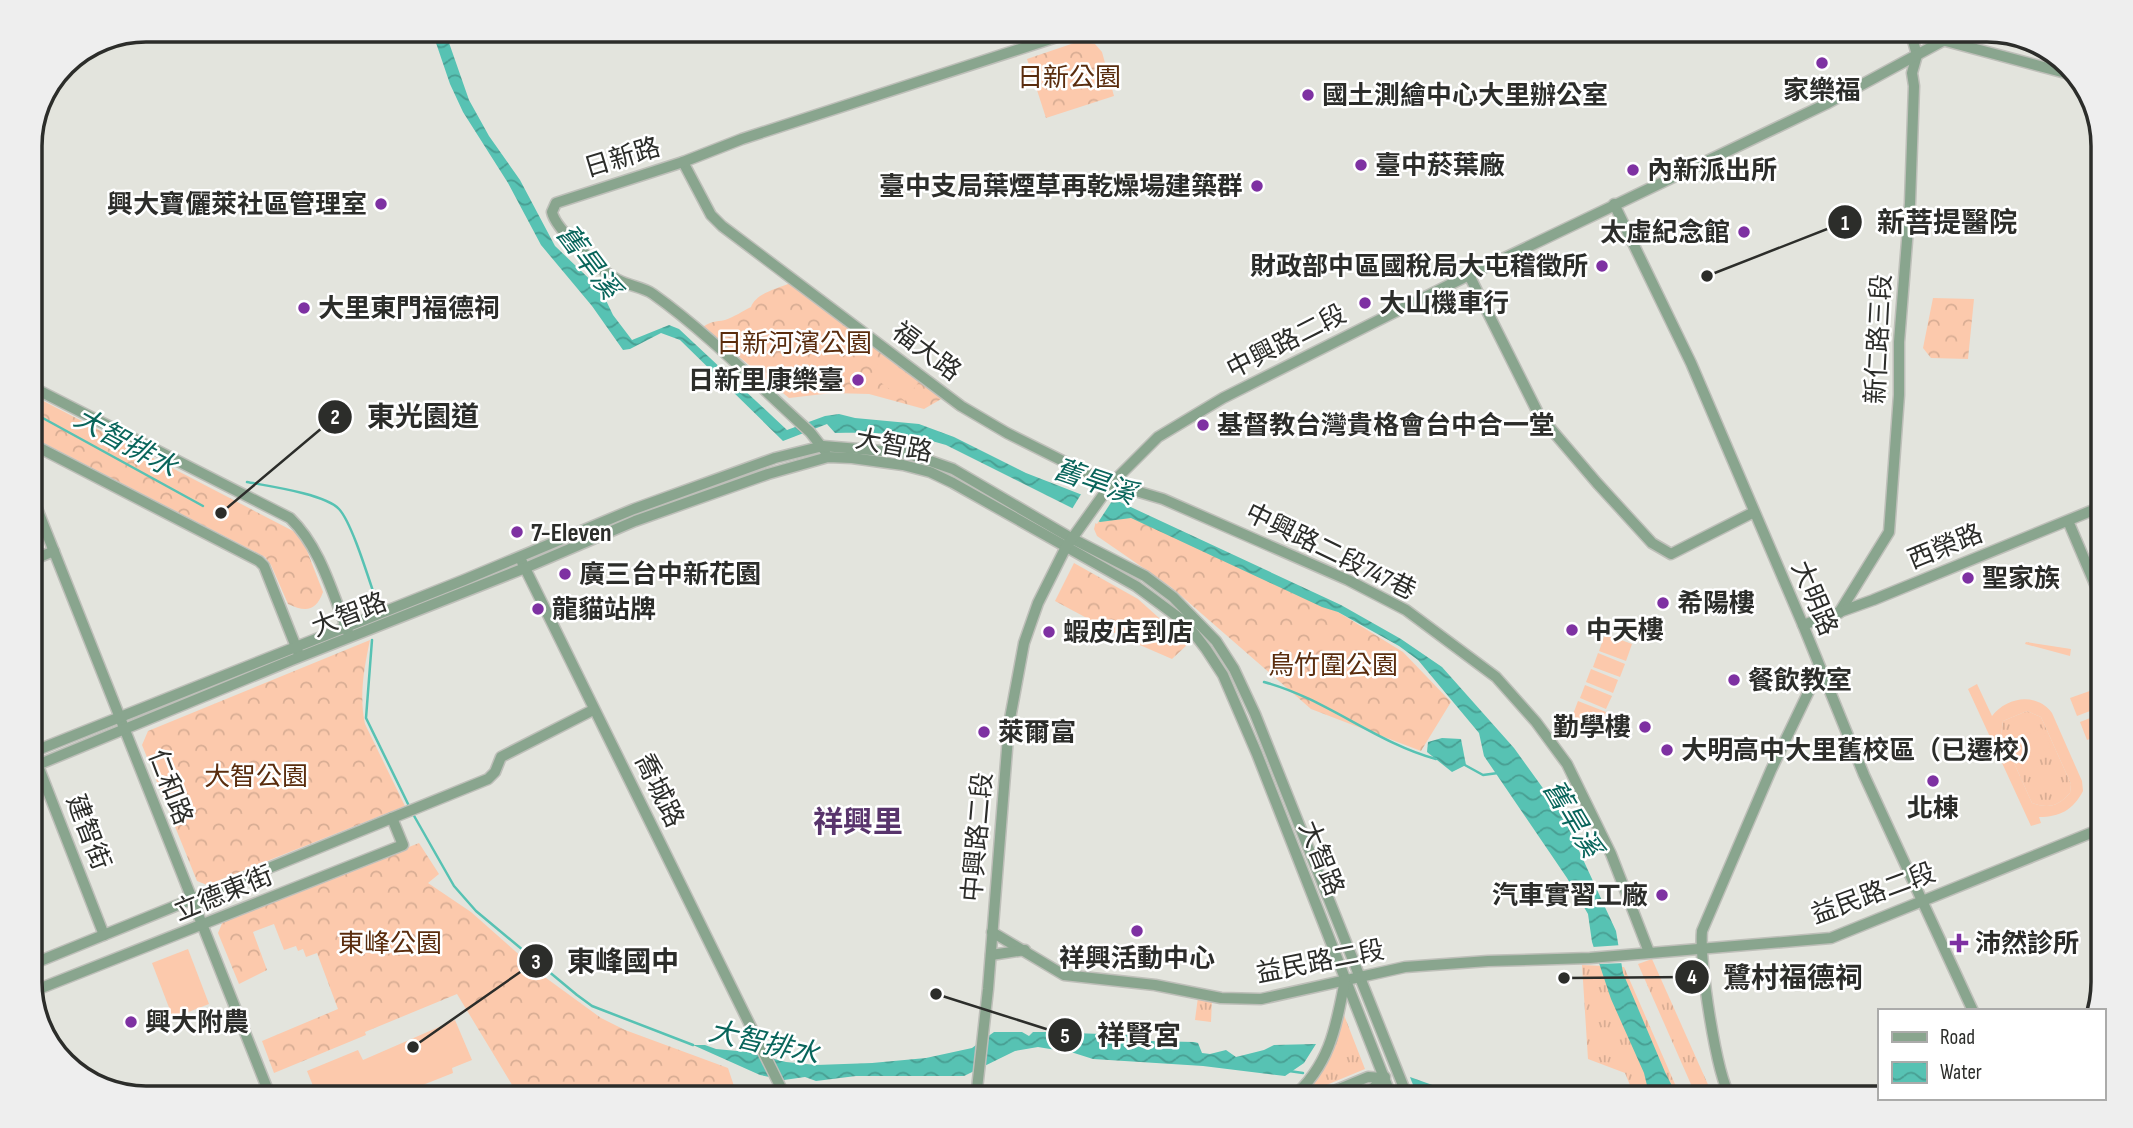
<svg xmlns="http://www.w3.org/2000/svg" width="2133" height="1128" viewBox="0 0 2133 1128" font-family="'Sofia Sans Condensed','Noto Sans TC',sans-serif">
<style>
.grass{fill:url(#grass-tufts)}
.forest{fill:url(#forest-crowns)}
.garden{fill:#fcc9ac;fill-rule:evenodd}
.water{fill:url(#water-waves)}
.pier{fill:#e3e4dd}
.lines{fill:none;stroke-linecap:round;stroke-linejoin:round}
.stream{stroke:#57c2b3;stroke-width:2.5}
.minor-casing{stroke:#bebfb9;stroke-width:13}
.minor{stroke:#89a58e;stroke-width:10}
.poi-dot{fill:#7e31a2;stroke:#fff;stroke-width:2.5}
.labels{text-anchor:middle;stroke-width:5;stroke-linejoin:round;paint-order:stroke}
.park-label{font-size:26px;fill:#5a2d0e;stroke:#fff}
.poi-label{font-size:26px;font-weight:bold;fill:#2c2d2a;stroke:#fff;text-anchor:start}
.street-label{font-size:26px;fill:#2c2d2a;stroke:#fff}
.water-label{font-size:28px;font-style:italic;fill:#09655b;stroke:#fff}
.quarter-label{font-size:30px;font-weight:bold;fill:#58346c;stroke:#fff}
.rim{fill:none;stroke:#2c2d2a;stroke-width:3.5}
.leader{fill:none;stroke:#2c2d2a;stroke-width:2.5}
.callout-dot{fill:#2c2d2a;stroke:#fff;stroke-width:2.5}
.mark-label{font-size:21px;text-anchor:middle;font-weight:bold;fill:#fff}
.callout-label{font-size:28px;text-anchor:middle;font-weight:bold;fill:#2c2d2a;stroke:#fff;stroke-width:5;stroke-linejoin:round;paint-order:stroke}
</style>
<defs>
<pattern id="grass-tufts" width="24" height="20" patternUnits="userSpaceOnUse" patternTransform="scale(1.75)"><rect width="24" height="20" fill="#fcc9ac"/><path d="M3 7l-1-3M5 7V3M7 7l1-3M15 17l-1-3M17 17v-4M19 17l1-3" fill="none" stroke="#d8ad94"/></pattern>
<pattern id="forest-crowns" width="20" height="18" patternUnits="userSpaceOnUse" patternTransform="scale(1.75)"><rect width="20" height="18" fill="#fcc9ac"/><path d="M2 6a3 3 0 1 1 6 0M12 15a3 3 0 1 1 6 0" fill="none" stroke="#d8ad94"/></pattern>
<pattern id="water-waves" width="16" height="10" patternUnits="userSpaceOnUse" patternTransform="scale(1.75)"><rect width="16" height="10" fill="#57c2b3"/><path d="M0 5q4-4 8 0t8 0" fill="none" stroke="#489e92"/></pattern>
</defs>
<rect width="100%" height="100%" fill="#e3e4dd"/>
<g class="grass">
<path d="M2026,642L2071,649L2070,656L2025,644Z"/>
<path d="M2027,711L2041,717L2071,784L2070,793C2058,806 2049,809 2032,803L2001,734L2003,721Z"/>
<path d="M1652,959L1714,1098H1697L1638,964Z"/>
<path d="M1582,965L1624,967L1681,1098H1628L1632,1090L1625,1073L1588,1059Z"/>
<path d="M1198,997L1212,1000L1211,1022L1195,1020Z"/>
<path d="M1344,1015L1365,1069L1312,1091L1311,1088C1328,1064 1338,1044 1344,1015Z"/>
</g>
<g class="forest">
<path d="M1080,41L1095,44L1102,52L1114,96L1046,118L1027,59Z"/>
<path d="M790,283L943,398L924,409L869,394L832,393L789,398L703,327C711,321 715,322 725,320C734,317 743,311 751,307C756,293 777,289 790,283Z"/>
<path d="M1933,298L1974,299L1968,359L1931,358L1923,348Z"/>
<path d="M30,394L295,532L304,543L323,592C316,612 305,612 288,604L271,565L265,557L30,436Z"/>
<path d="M1115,513L1145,521L1338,612L1403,652L1451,702L1421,751L1311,709L1171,587L1097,536L1094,529L1096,521Z"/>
<path d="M1074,563L1138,599L1188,644L1172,659L1126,639L1055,601Z"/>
<path d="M370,640C364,669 359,695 365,724L405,806L207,885L197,881L142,745L148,731Z"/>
<path d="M419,843L439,874L428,883L471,912L542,975L601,1018L625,1030L728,1068L738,1098H520L457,994L365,1032L366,1035L274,1073L262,1041L338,1009L317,953L306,957L303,949L298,951L296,946L284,950L274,924L253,932L267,970L239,984L218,933L223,921Z"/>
</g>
<g class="garden">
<path d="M883,355L918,383L905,401L871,375Z"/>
<path d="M1605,634L1632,644L1626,661L1599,651Z"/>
<path d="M1598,653L1625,664L1620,677L1593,667Z"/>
<path d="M1591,669L1618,680L1613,693L1586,682Z"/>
<path d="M1977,684L1992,716C2007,697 2036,692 2052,713L2082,781L2083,791C2073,810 2060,817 2039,817L2041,823L2031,826L1968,689ZM2027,711L2041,717L2071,784L2070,793C2058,806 2049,809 2032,803L2001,734L2003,721Z"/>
<path d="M1585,685L1612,696L1606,709L1580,698Z"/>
<path d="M2101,687L2103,706L2077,716L2070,698Z"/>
<path d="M1578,701L1606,712L1600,728L1572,717Z"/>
<path d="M2103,713V734L2087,740L2080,722Z"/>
<path d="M2042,728L2051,748L2020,762L2011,742Z"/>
<path d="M188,949L209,1004L173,1018L152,963Z"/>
<path d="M455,1020L472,1060L452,1068L453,1073L390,1098H378L375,1092L360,1098H318L307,1071L358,1050L363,1060Z"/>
</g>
<g class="water">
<path d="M434,37H447L469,100L489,136L520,180L555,246L601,290L613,315L632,340L669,325L679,329L787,430L825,416L839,414L855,418L919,424L954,437L1026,473L1085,496L1120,502L1341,605L1401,639L1442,667L1514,748L1563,816L1616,931L1623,973L1665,1072L1678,1098H1650L1644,1073L1611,999L1592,942L1588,914L1567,878L1484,756L1479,733L1418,660L1399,646L1338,612L1322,607L1131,518L1100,522L946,445C909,433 874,432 835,433L827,424L783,441L680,340L661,333L630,349L623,350L592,306L541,245L508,183L463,112L450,84Z"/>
<path d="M1442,738L1461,739L1466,765L1452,772L1427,752L1428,742Z"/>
<path d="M994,1032H1022L1029,1036L1033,1032H1045L1130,1035L1150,1041L1194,1042L1198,1043L1202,1053L1210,1054L1226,1050L1236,1057L1264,1050L1274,1045L1316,1044L1304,1063L1285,1076L1203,1066L1093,1059L1074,1053L1038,1047L1015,1051L964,1076H856L816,1081L805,1077L784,1080L760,1075L693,1045H705L716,1049L748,1052L786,1062L816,1065L872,1063L926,1058L972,1048Z"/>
<path d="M1410,1077L1452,1092L1461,1098H1418Z"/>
</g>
<g class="pier">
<path d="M1083,491L1102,495L1112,501L1097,524L1072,509Z"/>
<path d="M1622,945L1625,963L1600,964L1593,947Z"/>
</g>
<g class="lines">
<g class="stream">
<path d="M30,411L203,506"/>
<path d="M247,482C268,486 325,494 339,509C353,524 371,587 379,609"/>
<path d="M372,640L366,718L410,808"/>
<path d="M1264,682C1325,698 1376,743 1436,759"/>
<path d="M1463,764L1483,775L1498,773"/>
<path d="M413,814L454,886L476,911L577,995L592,1006L693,1045"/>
<path d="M1289,1071L1303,1073"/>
</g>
<defs>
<g id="minor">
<path d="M1910,30L1917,55"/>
<path d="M1916,30L1942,40L2077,76"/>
<path d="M683,162L711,215L722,226L961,406L1007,433L1105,482L1163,499L1348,580L1406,610L1496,677L1536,722L1567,764L1611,854L1649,952"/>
<path d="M1614,204L1691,363L1803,625L1864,775L1973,1011"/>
<path d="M1469,275L1539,415L1597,483L1652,543L1671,554L1754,512"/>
<path d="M30,386L290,518C321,548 332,593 348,632"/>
<path d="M30,443L259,561L264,566L298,652"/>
<path d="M825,451L810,432C760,387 708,333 653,294C643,287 629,286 618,280C602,272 555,229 552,212L556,203L683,162L742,139L1066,34"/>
<path d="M30,491L271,1098"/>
<path d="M2068,521L2103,603"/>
<path d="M30,561L54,551"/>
<path d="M522,562L782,1090L789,1098"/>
<path d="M1839,613L1889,532L1899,395V342L1910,203L1914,86L1912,73L1917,55"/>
<path d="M1803,625L1873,600L2103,506"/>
<path d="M30,753L464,580L634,509L775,458L823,446L907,453L953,469L1071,538L1145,576L1173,597L1216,641L1234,669L1255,714L1408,1098"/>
<path d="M35,758L104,935"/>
<path d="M30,768L292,660L525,568L635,521L768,474L828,457L852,458L903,465L930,472L953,483L1136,586L1186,623L1206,649L1223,675L1257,754L1392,1098"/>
<path d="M992,932L1064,975L1155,985L1221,998L1261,999L1405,967L1488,961L1590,958L1831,938L2103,828"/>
<path d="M991,955L1025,950"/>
<path d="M30,965L488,779L495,772L501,757L593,710"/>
<path d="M31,992L403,845L392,818"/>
<path d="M976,1098L988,989L1009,724L1024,643L1038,603L1066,547L1111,484L1158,437L1223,398L1469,275L1826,104L1963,30"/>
<path d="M1292,1098C1330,1065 1336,1027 1345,980"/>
<path d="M1317,1098L1368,1077L1383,1078"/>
<path d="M1352,1098L1370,1091L1385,1077"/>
<path d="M1731,1098C1716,1075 1699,960 1702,931L1771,770L1820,668"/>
</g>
</defs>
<use href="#minor" class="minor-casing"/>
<use href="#minor" class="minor"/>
</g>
<g class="poi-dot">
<circle cx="1822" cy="63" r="7"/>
<circle cx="1308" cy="95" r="7"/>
<circle cx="1361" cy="165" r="7"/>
<circle cx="1633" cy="170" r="7"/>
<circle cx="1257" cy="186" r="7"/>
<circle cx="381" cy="204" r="7"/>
<circle cx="1744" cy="232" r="7"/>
<circle cx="1602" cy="266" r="7"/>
<circle cx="1365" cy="303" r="7"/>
<circle cx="304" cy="308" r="7"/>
<circle cx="858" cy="380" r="7"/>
<circle cx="1203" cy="425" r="7"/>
<circle cx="517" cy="532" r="7"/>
<circle cx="565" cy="574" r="7"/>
<circle cx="1968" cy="578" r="7"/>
<circle cx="1663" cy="603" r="7"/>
<circle cx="538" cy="609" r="7"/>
<circle cx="1572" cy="630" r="7"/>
<circle cx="1049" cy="632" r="7"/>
<circle cx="1734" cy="680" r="7"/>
<circle cx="1645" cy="727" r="7"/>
<circle cx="984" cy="732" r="7"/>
<circle cx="1667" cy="750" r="7"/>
<circle cx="1933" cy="781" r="7"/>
<circle cx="1662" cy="895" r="7"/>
<circle cx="1137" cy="931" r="7"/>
<path d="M1955.5 932.5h7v7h7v7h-7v7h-7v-7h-7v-7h7z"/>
<circle cx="131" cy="1022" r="7"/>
</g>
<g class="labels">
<g class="park-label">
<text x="1069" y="86">日新公園</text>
<text x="794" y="352">日新河濱公園</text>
<text x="1333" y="674">鳥竹圍公園</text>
<text x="256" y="785">大智公園</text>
<text x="390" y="952">東峰公園</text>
</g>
<g class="poi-label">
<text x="1822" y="99" text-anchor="middle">家樂福</text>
<text x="1322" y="104">國土測繪中心大里辦公室</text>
<text x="1375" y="174">臺中菸葉廠</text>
<text x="1647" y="179">內新派出所</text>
<text x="1243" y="195" text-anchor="end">臺中支局葉煙草再乾燥場建築群</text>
<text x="367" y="213" text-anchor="end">興大寶儷萊社區管理室</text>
<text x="1730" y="241" text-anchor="end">太虛紀念館</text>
<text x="1588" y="275" text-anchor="end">財政部中區國稅局大屯稽徵所</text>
<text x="1379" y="312">大山機車行</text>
<text x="318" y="317">大里東門福德祠</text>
<text x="844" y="389" text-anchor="end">日新里康樂臺</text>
<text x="1217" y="434">基督教台灣貴格會台中合一堂</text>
<text x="531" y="541">7-Eleven</text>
<text x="579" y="583">廣三台中新花園</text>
<text x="1982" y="587">聖家族</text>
<text x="1677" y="612">希陽樓</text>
<text x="552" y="618">龍貓站牌</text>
<text x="1586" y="639">中天樓</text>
<text x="1063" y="641">蝦皮店到店</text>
<text x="1748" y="689">餐飲教室</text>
<text x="1631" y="736" text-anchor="end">勤學樓</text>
<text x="998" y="741">萊爾富</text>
<text x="1681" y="759">大明高中大里舊校區（已遷校）</text>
<text x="1933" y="817" text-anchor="middle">北棟</text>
<text x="1648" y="904" text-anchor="end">汽車實習工廠</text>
<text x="1975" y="952">沛然診所</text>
<text x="1137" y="967" text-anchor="middle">祥興活動中心</text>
<text x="145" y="1031">興大附農</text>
</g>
<g class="street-label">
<text transform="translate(622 157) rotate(-17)" y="9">日新路</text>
<text transform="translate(1878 339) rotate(-87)" y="9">新仁路三段</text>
<text transform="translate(1286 341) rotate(-27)" y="9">中興路二段</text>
<text transform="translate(927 351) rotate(37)" y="9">福大路</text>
<text transform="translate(894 445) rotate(11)" y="9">大智路</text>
<text transform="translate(1945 546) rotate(-22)" y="9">西榮路</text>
<text transform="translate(1331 551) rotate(26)" y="9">中興路二段747巷</text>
<text transform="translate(1815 598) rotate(67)" y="9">大明路</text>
<text transform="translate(349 614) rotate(-21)" y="9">大智路</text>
<text transform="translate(171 787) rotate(69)" y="9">仁和路</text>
<text transform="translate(660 790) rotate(64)" y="9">喬城路</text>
<text transform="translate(89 832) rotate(69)" y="9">建智街</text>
<text transform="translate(977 837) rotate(-85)" y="9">中興路二段</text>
<text transform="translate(1322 858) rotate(68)" y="9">大智路</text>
<text transform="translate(223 893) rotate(-22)" y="9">立德東街</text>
<text transform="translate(1873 893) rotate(-20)" y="9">益民路二段</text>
<text transform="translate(1320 961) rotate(-11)" y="9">益民路二段</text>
</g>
<g class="water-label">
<text transform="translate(589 261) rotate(53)" y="10">舊旱溪</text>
<text transform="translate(126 442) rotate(29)" y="10">大智排水</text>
<text transform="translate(1095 481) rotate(19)" y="10">舊旱溪</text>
<text transform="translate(1573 818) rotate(59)" y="10">舊旱溪</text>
<text transform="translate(764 1042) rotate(13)" y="10">大智排水</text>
</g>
<g class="quarter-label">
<text x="858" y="832">祥興里</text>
</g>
</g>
<path d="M0 0H2133V1128H0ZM146 42H1987A104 104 0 0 1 2091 146V982A104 104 0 0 1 1987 1086H146A104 104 0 0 1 42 982V146A104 104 0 0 1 146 42Z" fill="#eee" fill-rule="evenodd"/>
<path class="rim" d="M146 42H1987A104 104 0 0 1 2091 146V982A104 104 0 0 1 1987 1086H146A104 104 0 0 1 42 982V146A104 104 0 0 1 146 42Z"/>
<path class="leader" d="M1707 276L1845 222M221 513L335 417M413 1047L536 961M1564 978L1692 977M936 994L1065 1035"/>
<g class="callout-dot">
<circle cx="1707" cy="276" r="7"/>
<circle cx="221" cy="513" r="7"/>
<circle cx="413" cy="1047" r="7"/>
<circle cx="1564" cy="978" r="7"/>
<circle cx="936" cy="994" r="7"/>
<circle cx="1845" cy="222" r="18"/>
<circle cx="335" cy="417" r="18"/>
<circle cx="536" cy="961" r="18"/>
<circle cx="1692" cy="977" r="18"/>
<circle cx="1065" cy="1035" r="18"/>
</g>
<g class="mark-label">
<text x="1845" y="230">1</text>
<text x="335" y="424">2</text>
<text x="536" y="969">3</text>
<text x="1692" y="984">4</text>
<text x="1065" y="1043">5</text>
</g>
<g class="callout-label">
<text x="1947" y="232">新菩提醫院</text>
<text x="423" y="426">東光園道</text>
<text x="623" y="971">東峰國中</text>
<text x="1793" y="987">鷺村福德祠</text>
<text x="1139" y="1045">祥賢宮</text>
</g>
<rect x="1878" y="1009" width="228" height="91" fill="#ffffff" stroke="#ababaa" stroke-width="2"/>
<rect x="1892" y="1032" width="35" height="10" fill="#89a58e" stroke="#ababaa" stroke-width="2"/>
<text x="1940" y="1044" font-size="21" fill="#2c2d2a">Road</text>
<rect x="1892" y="1062" width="35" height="21" fill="url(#water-waves)" stroke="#ababaa" stroke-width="2"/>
<text x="1940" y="1079" font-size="21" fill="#2c2d2a">Water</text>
</svg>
